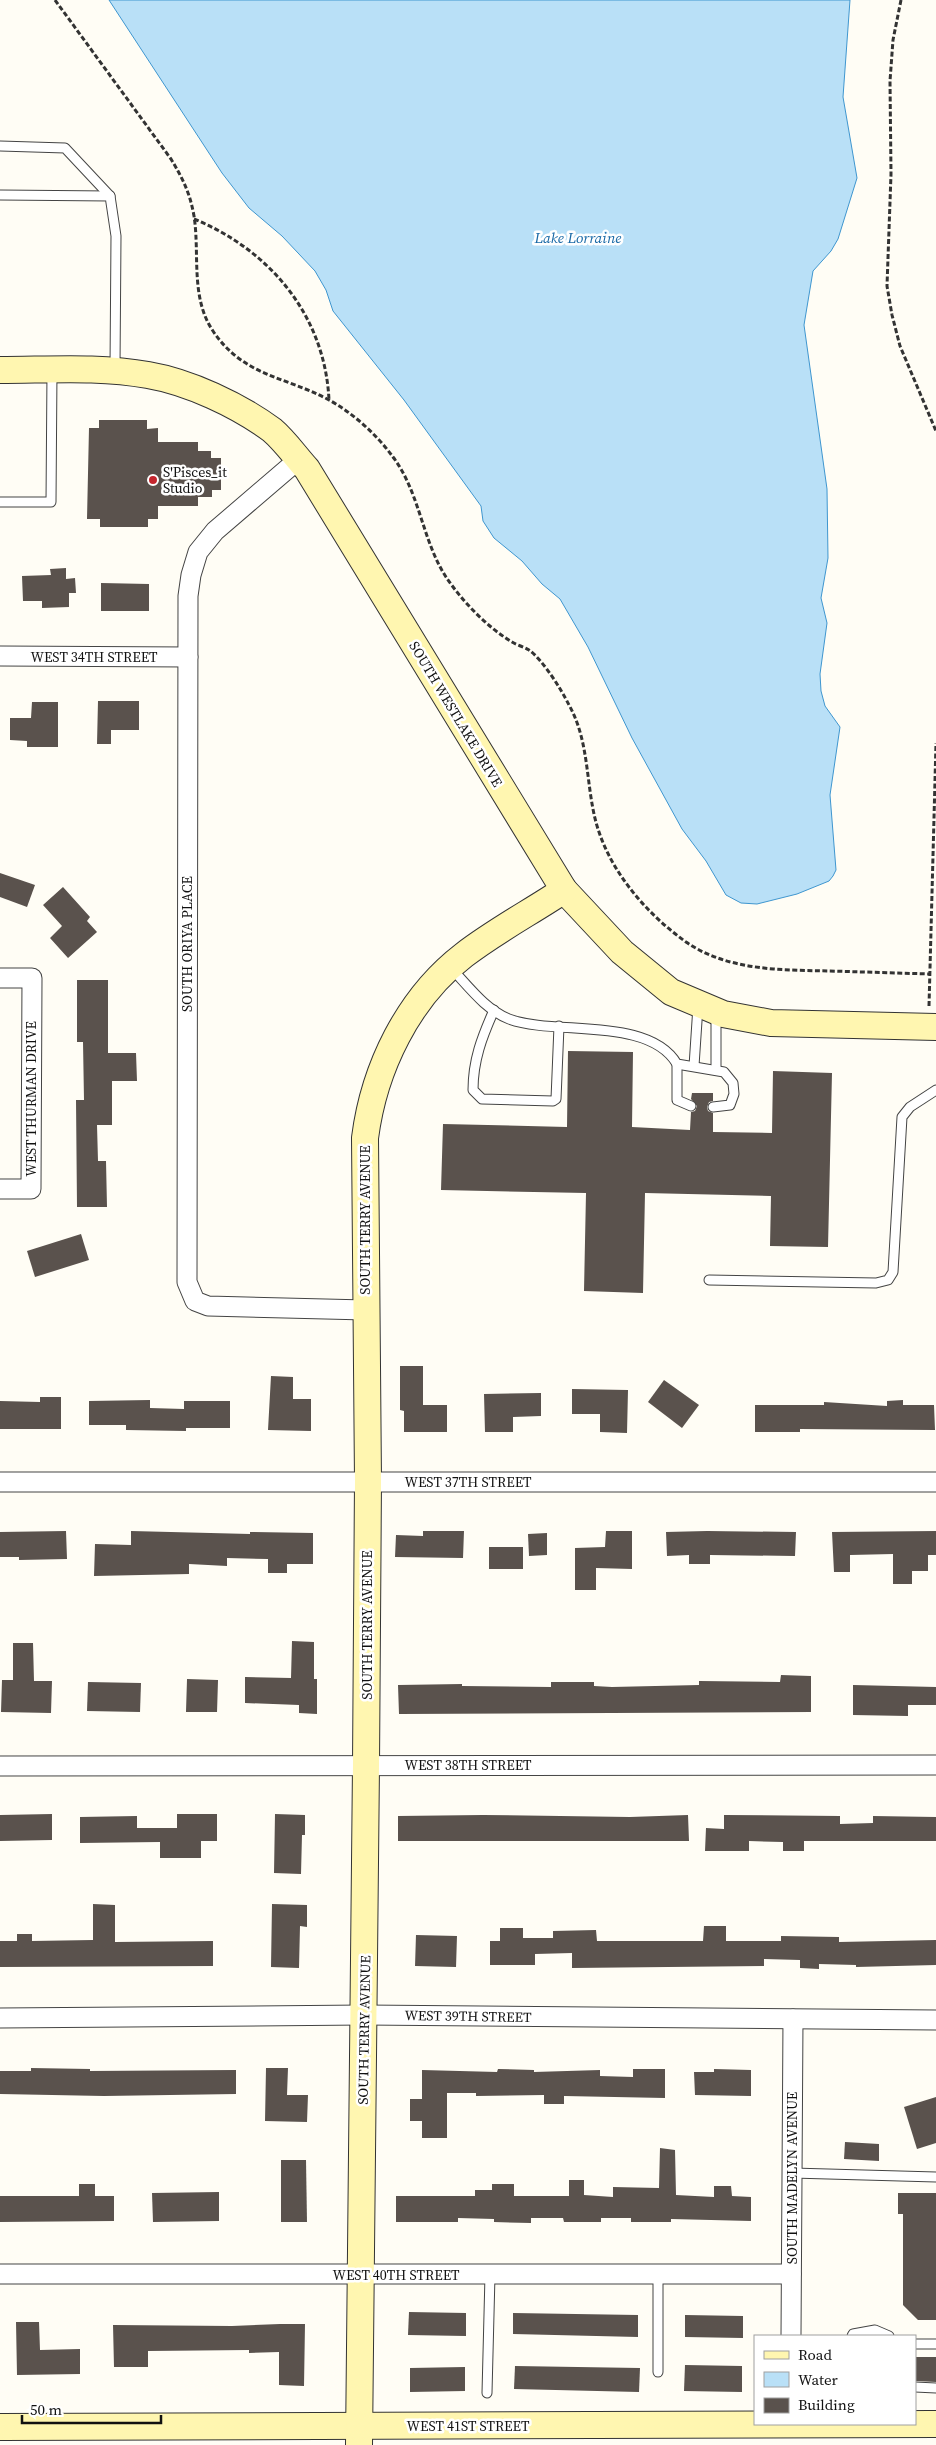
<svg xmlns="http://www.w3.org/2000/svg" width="936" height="2445" viewBox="0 0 936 2445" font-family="'Source Serif 4',serif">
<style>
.water{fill:#b9e0f7;stroke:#3f96cf}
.building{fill:#5a524d}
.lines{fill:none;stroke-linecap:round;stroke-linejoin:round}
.lane-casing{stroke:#444;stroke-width:11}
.street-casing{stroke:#444;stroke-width:21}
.secondary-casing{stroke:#333;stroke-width:28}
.path{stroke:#333;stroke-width:3;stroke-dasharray:5 2.5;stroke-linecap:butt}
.lane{stroke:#fff;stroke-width:9}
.street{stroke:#fff;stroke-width:19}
.secondary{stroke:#fff6b0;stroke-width:26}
.poi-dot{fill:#c4262e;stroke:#fff;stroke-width:2}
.labels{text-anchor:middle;stroke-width:5;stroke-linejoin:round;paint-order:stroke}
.poi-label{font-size:14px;fill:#111;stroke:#fff;text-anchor:start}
.street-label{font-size:14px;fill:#111;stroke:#fff}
.water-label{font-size:15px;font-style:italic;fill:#1768a6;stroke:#fff}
</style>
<rect width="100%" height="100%" fill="#fffdf5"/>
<path class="water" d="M109,0H850L843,97L857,178L838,239L831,251L813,271L804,325L827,489L828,558L821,598L827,623L820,674L821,691L825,706L840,727L830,795L836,870L833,876L829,881L797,894L757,904L741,903L726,895L706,861L682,829L632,738L588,647L560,599L542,584L522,561L494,538L483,521L481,506L404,400L333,311L326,290L315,271L282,236L249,208L222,173Z"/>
<g class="building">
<path d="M99,420H147V429L158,428V442H198V451H211V458H221V490H212V497H198V506H158V519H148V527H100V519H87L89,428H99Z"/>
<path d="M66,568V579L75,578L76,593H69V607L42,608V601H23L22,576L51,575L50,569Z"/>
<path d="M101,583L149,584V611H101Z"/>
<path d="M98,701H139V730H111V744H97Z"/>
<path d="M32,702H58V747H27V741L10,740V718H31Z"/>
<path d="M0,873L35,885L27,907L0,897Z"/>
<path d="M63,887L90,917L87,921L97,932L68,958L50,938L62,926L43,905Z"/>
<path d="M77,980H108V1053H136L137,1081H112V1125H97L98,1161H106L107,1207H77L76,1100H84L83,1042H77Z"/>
<path d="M568,1051L633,1052L632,1127L690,1130L691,1112L695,1111L697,1106L691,1099L692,1093H713V1101L709,1102L707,1107L708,1111L713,1113V1132L772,1133L773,1071L832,1073L828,1247L770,1246L771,1196L645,1193L643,1293L584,1291L586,1193L441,1190L443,1124L567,1127Z"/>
<path d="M81,1234L89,1260L35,1277L27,1251Z"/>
<path d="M400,1366H423V1405H447V1432H404V1411L400,1410Z"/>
<path d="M271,1376L293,1377V1399H311V1431L268,1430Z"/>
<path d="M664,1380L699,1405L682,1428L648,1402Z"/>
<path d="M572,1389L628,1390L627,1433L600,1432V1414H572Z"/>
<path d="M541,1393V1416L513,1417V1432H485L484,1394Z"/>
<path d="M40,1397H61V1429H0V1401L40,1402Z"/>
<path d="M150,1400V1408L184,1409V1401H230V1428H186V1431L126,1430V1425H89V1401Z"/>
<path d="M903,1400V1405H934L935,1430L800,1429V1432H755V1405H824V1402L887,1406V1401Z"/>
<path d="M66,1531L67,1559L19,1560V1557H0V1532Z"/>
<path d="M131,1531L250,1534V1532L313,1533V1564H287V1573H268V1559L227,1558V1566L189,1564V1574L94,1576L95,1544L131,1545Z"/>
<path d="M423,1531H464L463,1558L395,1557L396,1535L423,1536Z"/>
<path d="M606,1531H632V1569L596,1568V1590H575V1548L605,1547Z"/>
<path d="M707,1531L796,1532L795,1556L710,1555V1564H689V1555L667,1556L666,1532Z"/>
<path d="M936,1531V1555H928V1571H912V1584H893V1554L850,1555V1572H834L832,1532Z"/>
<path d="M547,1533V1555L529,1556L528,1534Z"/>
<rect x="489" y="1547" width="34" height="22"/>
<path d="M292,1641L314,1642V1679H317V1714L299,1713V1705L245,1703V1677L291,1678Z"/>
<path d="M13,1643H33L34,1681H52L51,1713L1,1712L2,1680H13Z"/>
<path d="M781,1675L811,1676V1712L399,1714L398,1685L462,1684V1686L551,1687V1682H594V1686L612,1687L699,1685V1681L780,1682Z"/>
<path d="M187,1679L218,1680L217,1712H186Z"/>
<path d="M88,1682L141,1683L140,1712L87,1711Z"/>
<path d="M853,1685L936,1687V1705H908V1716L853,1715Z"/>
<path d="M52,1814V1840L0,1841V1815Z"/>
<path d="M177,1814H217V1841H201V1858H160V1842L80,1843V1817L137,1816V1828H177Z"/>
<path d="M275,1814L305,1815V1835H302L301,1874L274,1873Z"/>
<path d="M483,1815L630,1817L688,1815L689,1841H398V1816Z"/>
<path d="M724,1815L840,1816V1824L873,1823V1816L936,1817V1841H804V1851H783V1842L749,1841V1851H705L706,1828L724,1829Z"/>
<path d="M93,1904L115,1905V1942L213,1941V1966L0,1967V1941H17V1934H32V1941L93,1940Z"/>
<path d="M272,1904L307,1905V1927L300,1926L299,1968L271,1967Z"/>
<path d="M704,1926H726V1941H781V1936L839,1937V1942L936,1940V1965L856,1967V1965L819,1964V1969L800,1968V1960L764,1959V1966L572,1968V1953L535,1954V1965H490V1941H500V1928H523V1938H553V1931L596,1930L597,1941H703Z"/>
<path d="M416,1935L457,1936L456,1967L415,1966Z"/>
<path d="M31,2068L90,2069V2071L236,2070V2094L104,2096L0,2094V2071H31Z"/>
<path d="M266,2068H288L287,2095H308L307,2122L265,2121Z"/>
<path d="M498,2069L534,2070V2072L600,2070V2076L633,2077V2069H665V2098L564,2096V2104H544V2095L476,2096V2093H447V2138H422V2121H410V2099H422V2070L497,2072Z"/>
<path d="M714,2069L751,2070V2096L695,2095L694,2072H714Z"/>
<path d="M936,2097V2143L917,2149L904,2107Z"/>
<path d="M845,2142L879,2144V2161L844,2159Z"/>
<path d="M660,2148L675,2150L676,2195L714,2197V2186H731L732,2196L751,2197V2221L671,2219V2222H631V2218H601V2222H564L563,2218H531V2223L494,2222V2219L458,2218V2222H396V2196H475V2190H492V2184H514V2196H569V2180H584V2195L613,2197V2187L659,2188Z"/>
<path d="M281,2160H306L307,2222H281Z"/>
<path d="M79,2184H95V2196H114V2221L0,2222V2196H79Z"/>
<path d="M219,2192V2221L153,2222L152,2193Z"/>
<path d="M898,2193H936V2320H918L903,2305V2214H898Z"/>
<path d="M409,2312L466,2313V2336L408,2335Z"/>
<path d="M513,2313L638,2315V2337L513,2334Z"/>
<path d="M685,2315L743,2316V2338L685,2337Z"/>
<path d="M16,2322H39L40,2350L80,2349V2374L17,2375Z"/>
<path d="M280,2324H305L304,2386L279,2385V2352L249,2353V2350L148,2351V2367H114L113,2325L232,2326Z"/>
<path d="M915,2357H936V2382L915,2381Z"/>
<path d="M685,2365L742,2366V2392L684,2391Z"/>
<path d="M515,2366L640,2368L639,2392L514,2389Z"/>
<path d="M465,2367V2391L410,2392V2368Z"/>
</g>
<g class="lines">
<defs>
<g id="lane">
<path d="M0,146L65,148L110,196"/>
<path d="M0,195L110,196L116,236L115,368"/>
<path d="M0,502H51L52,371"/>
<path d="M452,969C469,987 486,1010 509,1019C555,1036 649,1016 677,1064L724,1072L733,1083L734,1094L730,1105L713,1107"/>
<path d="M494,1010C482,1037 473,1060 473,1090L482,1099L553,1101L556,1099L559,1026"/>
<path d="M716,1014V1069"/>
<path d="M677,1064V1100L691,1106"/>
<path d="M694,1066L698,1006"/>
<path d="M709,1280L876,1283L888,1280L893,1272L902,1117L910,1107L936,1090"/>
<path d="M792,2173L936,2177"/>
<path d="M658,2275V2372"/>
<path d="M852,2336L853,2334L875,2330L889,2336"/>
<path d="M915,2344H936"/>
<path d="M915,2387L936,2388"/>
<path d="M487,2393L490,2275"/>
</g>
<g id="street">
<path d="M299,459L215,531L198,552L191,575L188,596L187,1282L195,1301L208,1306L366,1310"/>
<path d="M0,656L188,657"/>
<path d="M0,978H32L31,1189H0"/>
<path d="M0,1482H936"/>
<path d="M0,1766L936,1765"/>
<path d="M0,2018L364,2015L936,2020"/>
<path d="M0,2274H791"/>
<path d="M791,2336L793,2019"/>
</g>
<g id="secondary">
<path d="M0,370C49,370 99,366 148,375C189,382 238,405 272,430C285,441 296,457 307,469L564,890L622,952L671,992L723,1014L771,1023L936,1027"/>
<path d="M0,2427L936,2424"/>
<path d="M359,2445L366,1765L368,1481L365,1138C374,1068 408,998 464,955C495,931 531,912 564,890"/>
</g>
</defs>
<use href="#lane" class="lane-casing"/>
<use href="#street" class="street-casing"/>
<use href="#secondary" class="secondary-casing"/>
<g class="path">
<path d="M55,0L171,159C183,179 190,193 194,216C200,254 190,297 213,331C244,377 285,376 329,400C353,413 377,435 393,457C420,493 422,540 446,577C462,601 487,627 512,642C517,645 524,647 529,650C543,660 561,689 569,705C588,739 586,777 594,814C605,866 644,912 686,942C728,971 782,970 830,971C864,972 897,973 930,974"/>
<path d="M901,0L893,40L890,81L891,174L887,286L892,315L900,346L936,431"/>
<path d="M194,219C270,250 325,316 329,400"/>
<path d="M929,1006L936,743"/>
</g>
<use href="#lane" class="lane"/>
<use href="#street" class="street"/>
<use href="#secondary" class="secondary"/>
</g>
<circle class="poi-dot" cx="153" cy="480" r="5"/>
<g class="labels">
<g class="poi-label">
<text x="163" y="477">S'Pisces_it<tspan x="163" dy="16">Studio</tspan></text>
</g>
<g class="street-label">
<text x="94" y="662">WEST 34TH STREET</text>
<text transform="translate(456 714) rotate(59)" y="5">SOUTH WESTLAKE DRIVE</text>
<text transform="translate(187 944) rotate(-90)" y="5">SOUTH ORIYA PLACE</text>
<text transform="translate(31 1099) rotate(-90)" y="5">WEST THURMAN DRIVE</text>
<text transform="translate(365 1220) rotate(-90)" y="5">SOUTH TERRY AVENUE</text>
<text x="468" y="1487">WEST 37TH STREET</text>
<text transform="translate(367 1625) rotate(-90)" y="5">SOUTH TERRY AVENUE</text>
<text x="468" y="1770">WEST 38TH STREET</text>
<text transform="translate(468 2016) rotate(1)" y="5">WEST 39TH STREET</text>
<text transform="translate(364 2030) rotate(-89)" y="5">SOUTH TERRY AVENUE</text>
<text transform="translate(792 2178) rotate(-90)" y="5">SOUTH MADELYN AVENUE</text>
<text x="396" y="2280">WEST 40TH STREET</text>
<text x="468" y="2431">WEST 41ST STREET</text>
</g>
<g class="water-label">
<text x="578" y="243">Lake Lorraine</text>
</g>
</g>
<rect x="754" y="2335" width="162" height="90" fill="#ffffff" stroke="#a0a0a0"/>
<rect x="764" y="2351" width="25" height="8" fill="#fff6b0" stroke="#a0a0a0"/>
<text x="798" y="2360" font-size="15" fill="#111111">Road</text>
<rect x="764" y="2372" width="25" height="15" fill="#b9e0f7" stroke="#a0a0a0"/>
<text x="798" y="2385" font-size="15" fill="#111111">Water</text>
<rect x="764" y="2398" width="25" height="15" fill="#5a524d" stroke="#a0a0a0"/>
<text x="798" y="2410" font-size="15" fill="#111111">Building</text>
<path d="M22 2415v8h139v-8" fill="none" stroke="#111111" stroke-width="2.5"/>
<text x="30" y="2415" font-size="15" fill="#111111" stroke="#ffffff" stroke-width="4" paint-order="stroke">50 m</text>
</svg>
